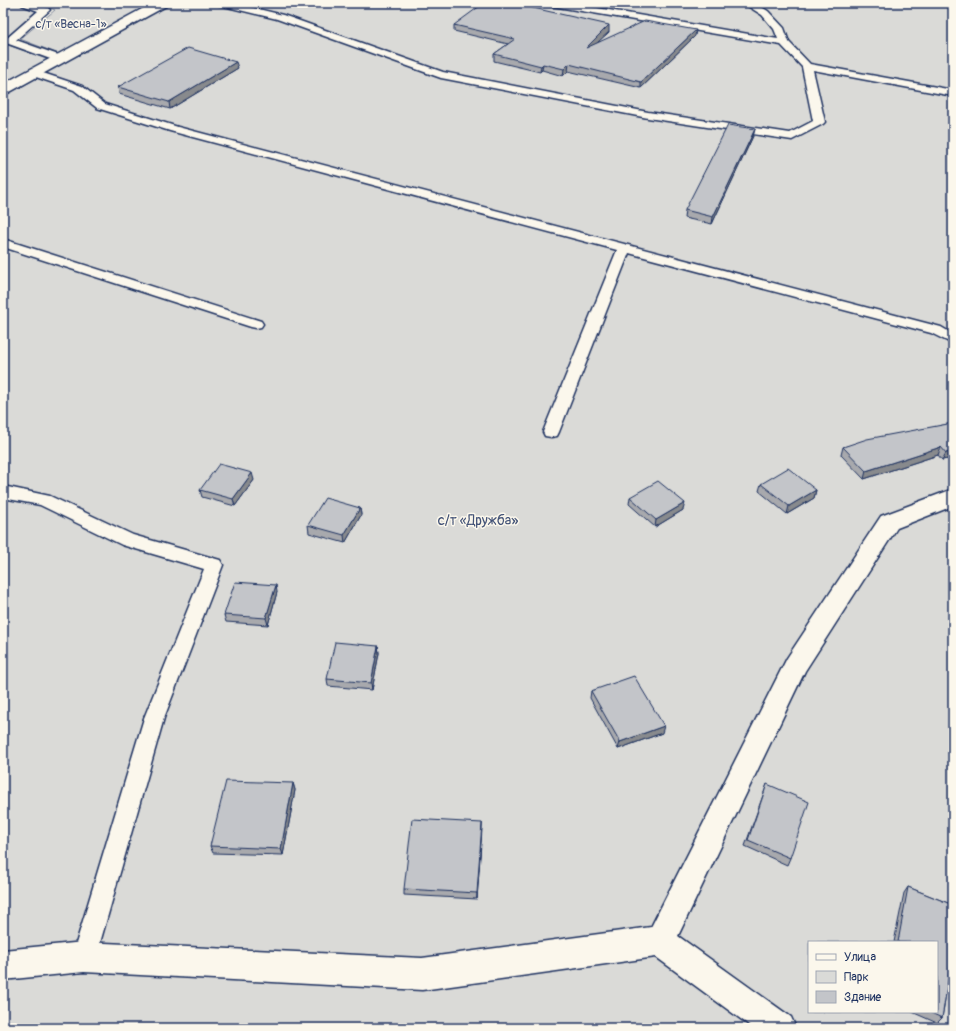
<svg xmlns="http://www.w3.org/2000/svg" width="956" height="1031" viewBox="0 0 956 1031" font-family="Pangolin,sans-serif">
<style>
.green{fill:#dadad7;stroke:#7a849a;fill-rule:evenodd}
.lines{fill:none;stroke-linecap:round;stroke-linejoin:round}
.lane-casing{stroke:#1b2f5e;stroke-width:3}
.street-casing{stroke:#1b2f5e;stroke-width:3}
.lane{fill:#fbf7ec;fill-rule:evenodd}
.street{fill:#fbf7ec;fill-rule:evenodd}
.wall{fill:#a8a9ad;stroke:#1b2f5e}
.shaded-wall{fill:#888a8d;stroke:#1b2f5e}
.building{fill:#c3c5c9;stroke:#1b2f5e}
.labels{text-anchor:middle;stroke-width:3;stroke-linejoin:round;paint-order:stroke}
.far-park-label{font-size:12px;fill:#415176;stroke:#fbf7ec}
.park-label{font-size:14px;fill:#415176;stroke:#fbf7ec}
</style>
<rect width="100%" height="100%" fill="#fbf7ec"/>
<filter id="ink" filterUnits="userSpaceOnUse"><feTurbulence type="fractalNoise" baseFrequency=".025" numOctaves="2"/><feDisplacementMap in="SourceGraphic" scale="8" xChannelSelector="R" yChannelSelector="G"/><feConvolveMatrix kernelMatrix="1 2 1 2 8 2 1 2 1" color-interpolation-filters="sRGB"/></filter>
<g filter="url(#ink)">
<g class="green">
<path d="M3,3H17L40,11L3,40Z"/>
<path d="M37,3H153L59,54L20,39L55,10Z"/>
<path d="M174,3H953V1028H3V97ZM809,942H937V1012H809Z"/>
<path d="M3,43L49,60L3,85Z"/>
</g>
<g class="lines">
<defs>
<g id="lane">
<path d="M20,3H34L48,8L50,10L16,40L64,57L65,59L64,61H56L6,43L4,41L6,39L38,11L22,5Z"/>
<path d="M217,3H233L283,15L443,72L648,112L790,133L813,121L802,67L781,45L552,6L547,3H568L778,39L774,29L762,15L743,3H755L768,11L784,28L789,42L810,64L953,90V96L813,70L825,122L823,124L792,140L648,118L441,78L277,19L219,5Z"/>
<path d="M34,70L82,86L105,104L178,127L941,327L953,334V344L931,333L629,253L559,432L557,436L551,437L545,436L543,432L617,250L170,131L97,108L74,90L30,75L29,73Z"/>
<path d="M3,239L261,321L263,324L261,327L256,328L251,327L3,247Z"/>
<path d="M3,486L50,496L133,535L220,560L223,565L164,718L96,957L92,965L84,969L76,965L72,957L144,718L204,569L122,545L40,505L3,498Z"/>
</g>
<g id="street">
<path d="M153,3H168L166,6L8,93L3,94V84Z"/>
<path d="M953,489V506L897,528L805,671L678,936L791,1017L796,1028H753L656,957L422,990L84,972L3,980V950L84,942L422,958L651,927L787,658L881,516Z"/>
</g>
</defs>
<use href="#lane" class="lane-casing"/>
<use href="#street" class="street-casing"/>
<use href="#lane" class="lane"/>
<use href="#street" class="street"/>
</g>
<g class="wall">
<path d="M454,25L609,32L597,42L695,36L641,88L568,71L563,76L542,70L540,72L494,61V54L508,44L454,31Z"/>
<path d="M238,68L170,109L119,94L118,87Z"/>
<path d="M755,129L753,136L712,224L684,218L685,210Z"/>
<path d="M953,423V458L942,460L938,455L864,479L841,455L843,447Z"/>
<path d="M254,480L235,506L202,497L200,490Z"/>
<path d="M761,484L816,490L814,498L787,514L759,491Z"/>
<path d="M630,497L683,510L655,527L629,504Z"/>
<path d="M360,508L361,515L345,543L309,533L308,525Z"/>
<path d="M277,592L268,625L226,622L224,615Z"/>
<path d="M378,646L379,653L372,690L328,686L327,679Z"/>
<path d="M591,691L662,733L618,749L590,698Z"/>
<path d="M293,783L295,790L283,855L213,853L210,846Z"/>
<path d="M767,784L790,858L787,865L745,846Z"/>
<path d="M482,823L477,899L404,895V889Z"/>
<path d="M908,887L953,905V957H952L942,1018L937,1023L912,1012H937V942H894L904,893Z"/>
</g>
<g class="shaded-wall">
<path d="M609,25V32L585,54L586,48Z"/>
<path d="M696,30L695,36L641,88V82Z"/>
<path d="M236,62L238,68L170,109L169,102Z"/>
<path d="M543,64L542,70L540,72L541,66Z"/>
<path d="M569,64L568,71L563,76L564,69Z"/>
<path d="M755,129L753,136L712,224L713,217Z"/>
<path d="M941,447L938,455L864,479L866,471Z"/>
<path d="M953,451V458L942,460L946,453Z"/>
<path d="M252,473L254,480L235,506L233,499Z"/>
<path d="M816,490L814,498L787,514L789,506Z"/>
<path d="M685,503L683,510L655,527L656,520Z"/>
<path d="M360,508L361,515L345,543L344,535Z"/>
<path d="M276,585L277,592L268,625L266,618Z"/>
<path d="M378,646L379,653L372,690L371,683Z"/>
<path d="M664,726L662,733L618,749L620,742Z"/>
<path d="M293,783L295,790L283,855L281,849Z"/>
<path d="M482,823V829L477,899V893Z"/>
</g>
<g class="building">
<path d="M484,3H511L609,25L586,48L645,21L696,30L641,82L569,64L564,69L543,64L541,66L494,54L515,39L454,25Z"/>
<path d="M188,48L236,62L169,102L118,87Z"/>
<path d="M728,125L755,129L713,217L685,210Z"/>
<path d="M953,423V451L946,453L941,447L866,471L843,447L867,439Z"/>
<path d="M219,464L252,473L233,499L200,490Z"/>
<path d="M788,468L816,490L789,506L761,484Z"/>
<path d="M658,481L685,503L656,520L630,497Z"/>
<path d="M325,498L360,508L344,535L308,525Z"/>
<path d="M235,582L276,585L266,618L224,615Z"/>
<path d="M335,642L378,646L371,683L327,679Z"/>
<path d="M634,676L664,726L620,742L591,691Z"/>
<path d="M226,781L293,783L281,849L210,846Z"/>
<path d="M767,784L809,802L790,858L748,840Z"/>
<path d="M412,819L482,823L477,893L404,889Z"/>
<path d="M908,887L953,905V950L942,1018L929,1012H937V942H898Z"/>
</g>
</g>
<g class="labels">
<g class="far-park-label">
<text x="71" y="28">с/т «Весна-1»</text>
</g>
<g class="park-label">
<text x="478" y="525">с/т «Дружба»</text>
</g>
</g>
<rect width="956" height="1031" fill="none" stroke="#fbf7ec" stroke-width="16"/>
<rect x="8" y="8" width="940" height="1015" fill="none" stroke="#1b2f5e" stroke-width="1.5" filter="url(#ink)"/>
<rect x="808" y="941" width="130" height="72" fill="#fbf7ec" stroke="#a1a7b3"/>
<rect x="816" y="954" width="20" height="6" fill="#fbf7ec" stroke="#a1a7b3"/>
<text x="844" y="961" font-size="12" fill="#1b2f5e">Улица</text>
<rect x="816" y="971" width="20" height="12" fill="#dadad7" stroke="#a1a7b3"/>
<text x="844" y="981" font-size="12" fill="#1b2f5e">Парк</text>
<rect x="816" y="991" width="20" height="12" fill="#c3c5c9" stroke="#a1a7b3"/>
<text x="844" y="1001" font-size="12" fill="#1b2f5e">Здание</text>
</svg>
